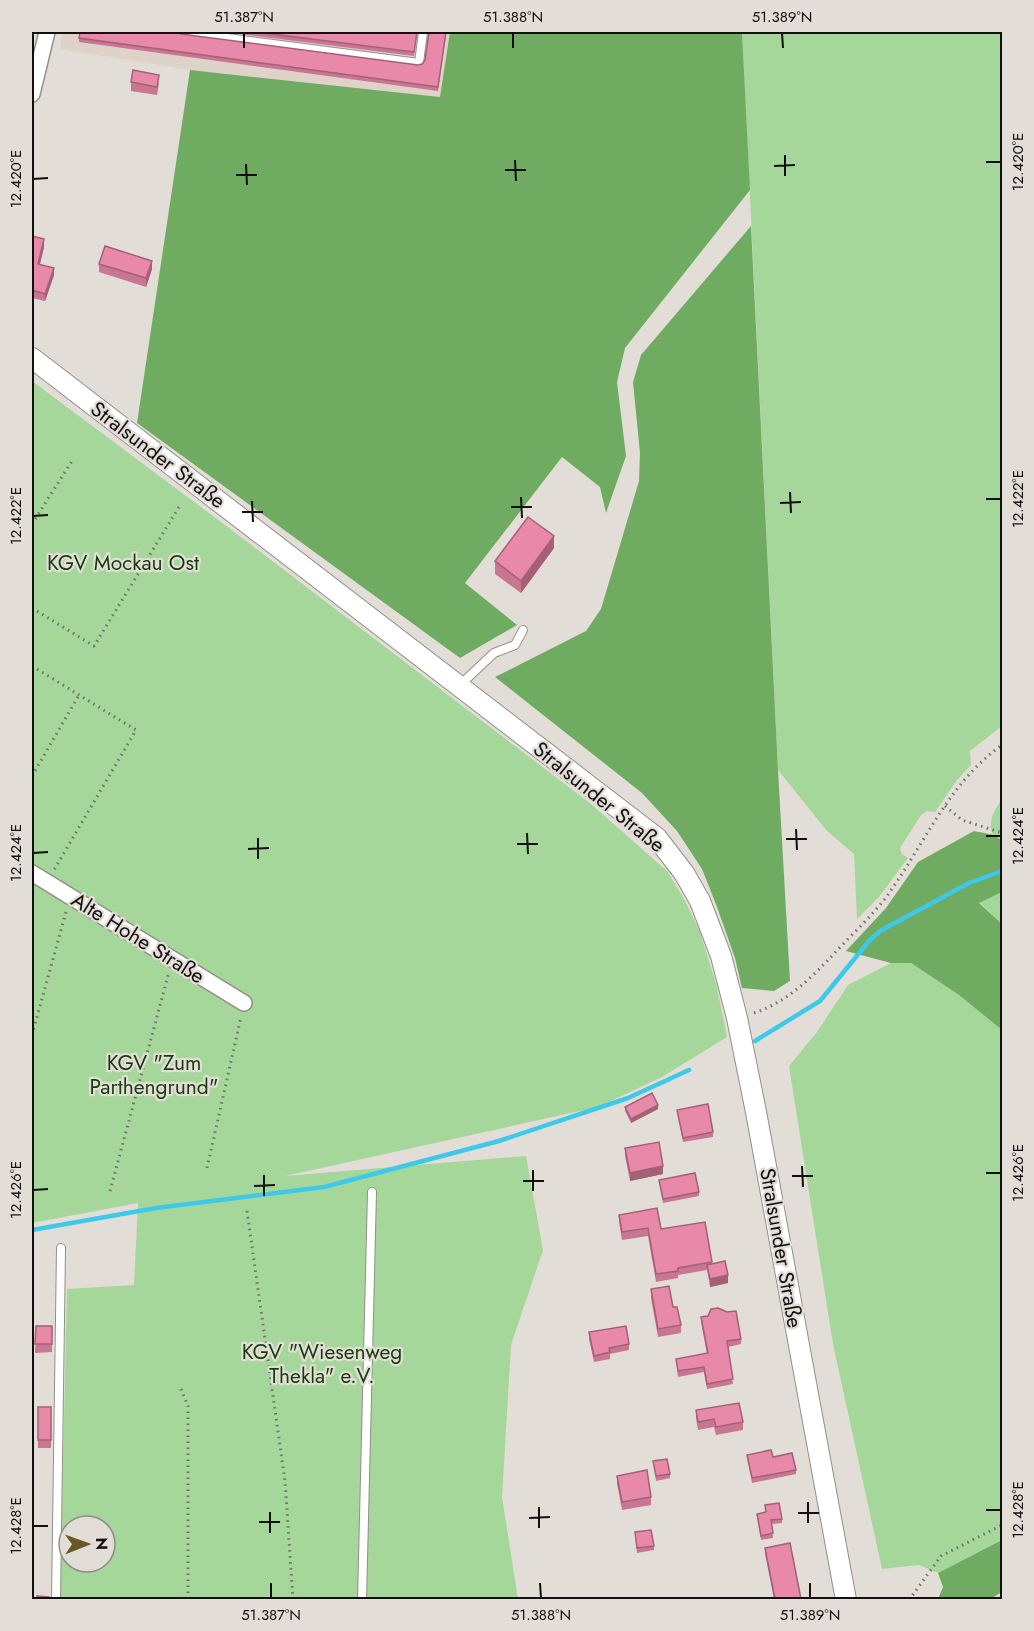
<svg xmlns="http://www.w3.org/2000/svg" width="1034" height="1631" viewBox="0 0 1034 1631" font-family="Jost,sans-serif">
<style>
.built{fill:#dfd2c8}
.green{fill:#a6d79a;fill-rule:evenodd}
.forest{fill:#6fab61}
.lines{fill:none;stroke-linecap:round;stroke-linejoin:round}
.stream{stroke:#3fc9e9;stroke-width:4.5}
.service-casing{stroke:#948e89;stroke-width:10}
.minor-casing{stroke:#948e89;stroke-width:18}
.tertiary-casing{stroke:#948e89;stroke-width:22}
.path{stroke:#736f6c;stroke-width:3;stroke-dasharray:1.5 4.5;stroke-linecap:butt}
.service{stroke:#fff;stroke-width:8}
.minor{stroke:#fff;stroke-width:15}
.tertiary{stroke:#fff;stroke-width:20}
.wall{fill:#c87691}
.shaded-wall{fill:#a36076}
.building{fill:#e989a9;stroke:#a36076;stroke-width:1.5}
.ticks{fill:none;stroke:#120f0e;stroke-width:2}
.labels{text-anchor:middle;stroke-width:4.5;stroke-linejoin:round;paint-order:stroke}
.street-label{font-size:21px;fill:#120f0e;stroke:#e3ddd8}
.park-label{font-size:21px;fill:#143d09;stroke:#e3ddd8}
.neatline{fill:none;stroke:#120f0e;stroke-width:2}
.ticks-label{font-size:15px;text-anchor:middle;fill:#120f0e}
</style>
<rect width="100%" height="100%" fill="#e3ddd8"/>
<path class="built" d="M62,32H450L441,97L190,70L60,49Z"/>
<g class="green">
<path d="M742,32H1002V726L970,751L971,765L957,780L935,812L927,811L921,815L900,848L902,854L908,858L879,897L857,919L854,854L827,831L778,770Z"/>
<path d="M32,381L229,528L591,804L668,872L685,901L700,932L717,987L727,1037L662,1077L598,1107L285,1176L526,1156L543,1250L511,1345L502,1497L518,1599H60L67,1289L134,1285L138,1203L32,1223ZM69,1526H105V1562H69Z"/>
<path d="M1002,800V841C1000,839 996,838 994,836C986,824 995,808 1002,800Z"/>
<path d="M1002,892V924L979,902Z"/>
<path d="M891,963H911L959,995L1002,1030V1540L938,1573L919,1565L882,1569L833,1344L789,1066L817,1032L848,985Z"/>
</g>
<g class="forest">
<path d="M450,32H742L750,190L625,348L617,382L626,456L606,513L600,487L562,457L465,583L517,625L460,658L137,423L190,70L440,97Z"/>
<path d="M751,226L778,770L790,981L774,991L742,988L735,958L717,907L702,869L677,831L642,793L495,677L586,631L601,609L639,481L640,453L633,382L641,355Z"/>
<path d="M974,831L994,835L1002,841V892L979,903L1002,924V1030L959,995L911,963H891L846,951L886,908L918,862Z"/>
<path d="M1002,1540V1592L990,1599H938L943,1587L938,1573Z"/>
</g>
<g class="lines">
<g class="stream">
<path d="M755,1041L820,1001L869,941L880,931L969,883L1002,871"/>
<path d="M32,1230L156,1208L324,1187L499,1141L628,1098L689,1070"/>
</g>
<defs>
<g id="service">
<path d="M182,32L419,63L423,32"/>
<path d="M460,685L494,653L515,645L523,630"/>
<path d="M56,1600L61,1248"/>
<path d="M362,1600L372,1192"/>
</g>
<g id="minor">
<path d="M32,94L47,32"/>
<path d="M32,873L244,1003"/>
</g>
<path id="tertiary" d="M32,358L657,838L684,873L700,901L721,956L737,1018L756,1112L846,1600"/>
</defs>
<use href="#service" class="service-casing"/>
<use href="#minor" class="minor-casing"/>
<use href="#tertiary" class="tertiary-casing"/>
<g class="path">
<path d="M32,524L72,461"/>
<path d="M32,608L94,646L179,507"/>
<path d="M32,666L136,730L54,870"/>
<path d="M32,776L79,695"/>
<path d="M945,806L962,820L1002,833"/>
<path d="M754,1013C785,1003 809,980 831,957C848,938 868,920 884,900C923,848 947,784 1002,745"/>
<path d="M32,1035L66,912"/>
<path d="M207,1168L241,1017"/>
<path d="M110,1191L169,972"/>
<path d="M247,1211L285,1481L293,1600"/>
<path d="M181,1389L188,1406V1600"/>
<path d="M909,1600L941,1556L1002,1525"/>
</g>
<use href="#service" class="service"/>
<use href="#minor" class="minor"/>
<use href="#tertiary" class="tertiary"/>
</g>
<g class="wall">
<path d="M224,32H417L414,56Z"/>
<path d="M446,32L438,91L79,42V38L181,34L418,65L422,64Z"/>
<path d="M131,82L159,83L157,95L131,91Z"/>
<path d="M32,236L44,247L40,264L54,275L45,301L32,298Z"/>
<path d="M99,264L152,269L146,287L99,272Z"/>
<path d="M554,548L521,593L495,574V561Z"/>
<path d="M625,1107L658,1109L631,1123L625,1111Z"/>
<path d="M677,1110L713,1132V1137L683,1142Z"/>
<path d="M625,1148L663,1174L630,1181L625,1156Z"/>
<path d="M659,1180L699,1192V1196L663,1203Z"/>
<path d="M619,1215L661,1229L712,1262V1264L728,1283L710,1287L707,1270L678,1275V1278L656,1282L648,1236L622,1240L619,1222Z"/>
<path d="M651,1289L681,1325V1333L658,1337L651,1298Z"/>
<path d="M701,1317L741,1339V1344L728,1347L733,1384L707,1389L704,1372L678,1377L676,1359L707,1354L701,1322Z"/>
<path d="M36,1326H52V1352L35,1353Z"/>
<path d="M589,1332L629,1344V1350L610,1354V1359L594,1362L589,1339Z"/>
<rect x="38" y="1407" width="13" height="41"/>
<path d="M696,1410L743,1422V1430L716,1435L714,1427L698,1430L696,1418Z"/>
<path d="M747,1455L773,1457L796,1470V1474L752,1483Z"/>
<path d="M653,1461L670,1474V1478L656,1481Z"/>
<path d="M617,1476L651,1497V1505L622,1510L617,1484Z"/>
<path d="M765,1505L782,1519V1523L772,1524L773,1538L761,1540L757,1514L766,1512Z"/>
<path d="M635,1532L654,1546V1550L637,1553Z"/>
<path d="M765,1548L801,1599H774L765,1554Z"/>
</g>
<g class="shaded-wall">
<path d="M44,239V247L38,271V264Z"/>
<path d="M152,261V269L146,287V278Z"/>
<path d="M54,268V275L45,301V294Z"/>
<path d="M554,536V548L521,593V581Z"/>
<path d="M658,1105V1109L631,1123V1119Z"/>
<path d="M663,1166V1174L630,1181V1173Z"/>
<path d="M728,1275V1283L710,1287V1279Z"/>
</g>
<g class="building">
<path d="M80,32H178L181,34L418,65L422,64L425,60L429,32H446L438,87L79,38Z"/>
<path d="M256,32H417L414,52Z"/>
<path d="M133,70L159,75L157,87L131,82Z"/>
<path d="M32,236L44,239L38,264L54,268L45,294L32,290Z"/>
<path d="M105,246L152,261L146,278L99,264Z"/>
<path d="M528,517L554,536L521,581L495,561Z"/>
<path d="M652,1093L658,1105L631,1119L625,1107Z"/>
<path d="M708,1104L713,1132L683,1138L677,1110Z"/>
<path d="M659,1142L663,1166L630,1173L625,1148Z"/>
<path d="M695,1173L699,1192L663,1199L659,1180Z"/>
<path d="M657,1208L661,1229L705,1222L712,1262L678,1268V1271L656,1274L648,1228L622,1232L619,1215Z"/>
<path d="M725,1261L728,1275L710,1279L707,1265Z"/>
<path d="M669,1286L673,1307H677L681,1325L658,1329L651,1289Z"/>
<path d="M718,1308L727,1312L736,1311L741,1339L727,1341L733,1379L707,1384L704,1367L678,1371L676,1359L708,1353L701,1317L708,1316L711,1309Z"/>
<path d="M36,1326H52V1344H35Z"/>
<path d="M626,1326L629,1344L609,1348L610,1352L594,1356L589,1332Z"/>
<path d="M739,1403L743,1422L716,1427L714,1419L698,1422L696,1410Z"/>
<rect x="38" y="1407" width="13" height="33"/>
<path d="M771,1450L773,1457L792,1453L796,1470L752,1478L747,1455Z"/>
<path d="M667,1459L670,1474L656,1476L653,1461Z"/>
<path d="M647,1470L651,1497L622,1502L617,1476Z"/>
<path d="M779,1503L782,1519L771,1520L773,1533L761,1536L757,1514L766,1512L765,1505Z"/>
<path d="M651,1530L654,1546L637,1548L635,1532Z"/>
<path d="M790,1543L801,1599H775L765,1548Z"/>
<path d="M37,1596L49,1597V1599H37Z"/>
</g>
<path class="ticks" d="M244,33V48M513,33V48M782,33L783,48M785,155V176M515,160L516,181M986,162H1001M246,164L247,185M774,166L795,165M505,170H526M236,175H257M33,179L48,178M790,492L791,513M521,497L522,518M986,499H1001M252,501L253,522M780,503L801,502M511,507H532M242,512H263M33,516L48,515M796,829L797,850M527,833L528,854M986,836H1001M258,838V859M786,839H807M517,844H538M248,849L269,848M33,853L48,852M802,1166L803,1187M533,1170V1191M986,1173H1001M264,1175V1196M792,1176H813M523,1181H544M254,1186L275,1185M33,1190L48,1189M808,1502V1523M539,1507V1528M986,1510H1001M270,1512V1533M798,1513H819M529,1518L550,1517M259,1522H280M33,1526H48M271,1583V1598M540,1583L541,1598M810,1583V1598"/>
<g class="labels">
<g class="street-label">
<text transform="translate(158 455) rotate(37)" y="7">Stralsunder Straße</text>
<text transform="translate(599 797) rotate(39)" y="7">Stralsunder Straße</text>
<text transform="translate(138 938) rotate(32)" y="7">Alte Hohe Straße</text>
<text transform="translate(781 1248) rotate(80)" y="7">Stralsunder Straße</text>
</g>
<g class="park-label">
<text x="123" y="570">KGV Mockau Ost</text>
<text x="154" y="1070">KGV "Zum<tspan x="154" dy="24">Parthengrund"</tspan></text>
<text x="322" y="1359">KGV "Wiesenweg<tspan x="322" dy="24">Thekla" e.V.</tspan></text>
</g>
</g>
<rect width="1034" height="1631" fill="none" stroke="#e3ddd8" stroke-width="66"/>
<g transform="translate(87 1544) rotate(89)"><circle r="28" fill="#e3ddd8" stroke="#8f8b87" stroke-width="1.5"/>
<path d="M0-4.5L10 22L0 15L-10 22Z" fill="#695826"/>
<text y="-9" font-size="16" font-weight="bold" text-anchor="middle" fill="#120f0e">N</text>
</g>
<rect x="33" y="33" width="968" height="1565" class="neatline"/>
<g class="ticks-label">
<text x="244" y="22">51.387°N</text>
<text x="513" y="22">51.388°N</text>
<text x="782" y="22">51.389°N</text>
<text transform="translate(1018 162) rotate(-90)" y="5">12.420°E</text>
<text transform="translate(16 179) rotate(-90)" y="5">12.420°E</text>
<text transform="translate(1018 499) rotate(-90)" y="5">12.422°E</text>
<text transform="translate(16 516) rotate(-90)" y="5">12.422°E</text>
<text transform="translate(1018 836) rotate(-90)" y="5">12.424°E</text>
<text transform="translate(16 853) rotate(-90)" y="5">12.424°E</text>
<text transform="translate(1018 1173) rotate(-90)" y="5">12.426°E</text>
<text transform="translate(16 1190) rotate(-90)" y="5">12.426°E</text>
<text transform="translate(1018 1510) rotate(-90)" y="5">12.428°E</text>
<text transform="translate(16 1526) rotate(-90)" y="5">12.428°E</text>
<text x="271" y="1620">51.387°N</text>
<text x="541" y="1620">51.388°N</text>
<text x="810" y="1620">51.389°N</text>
</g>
</svg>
